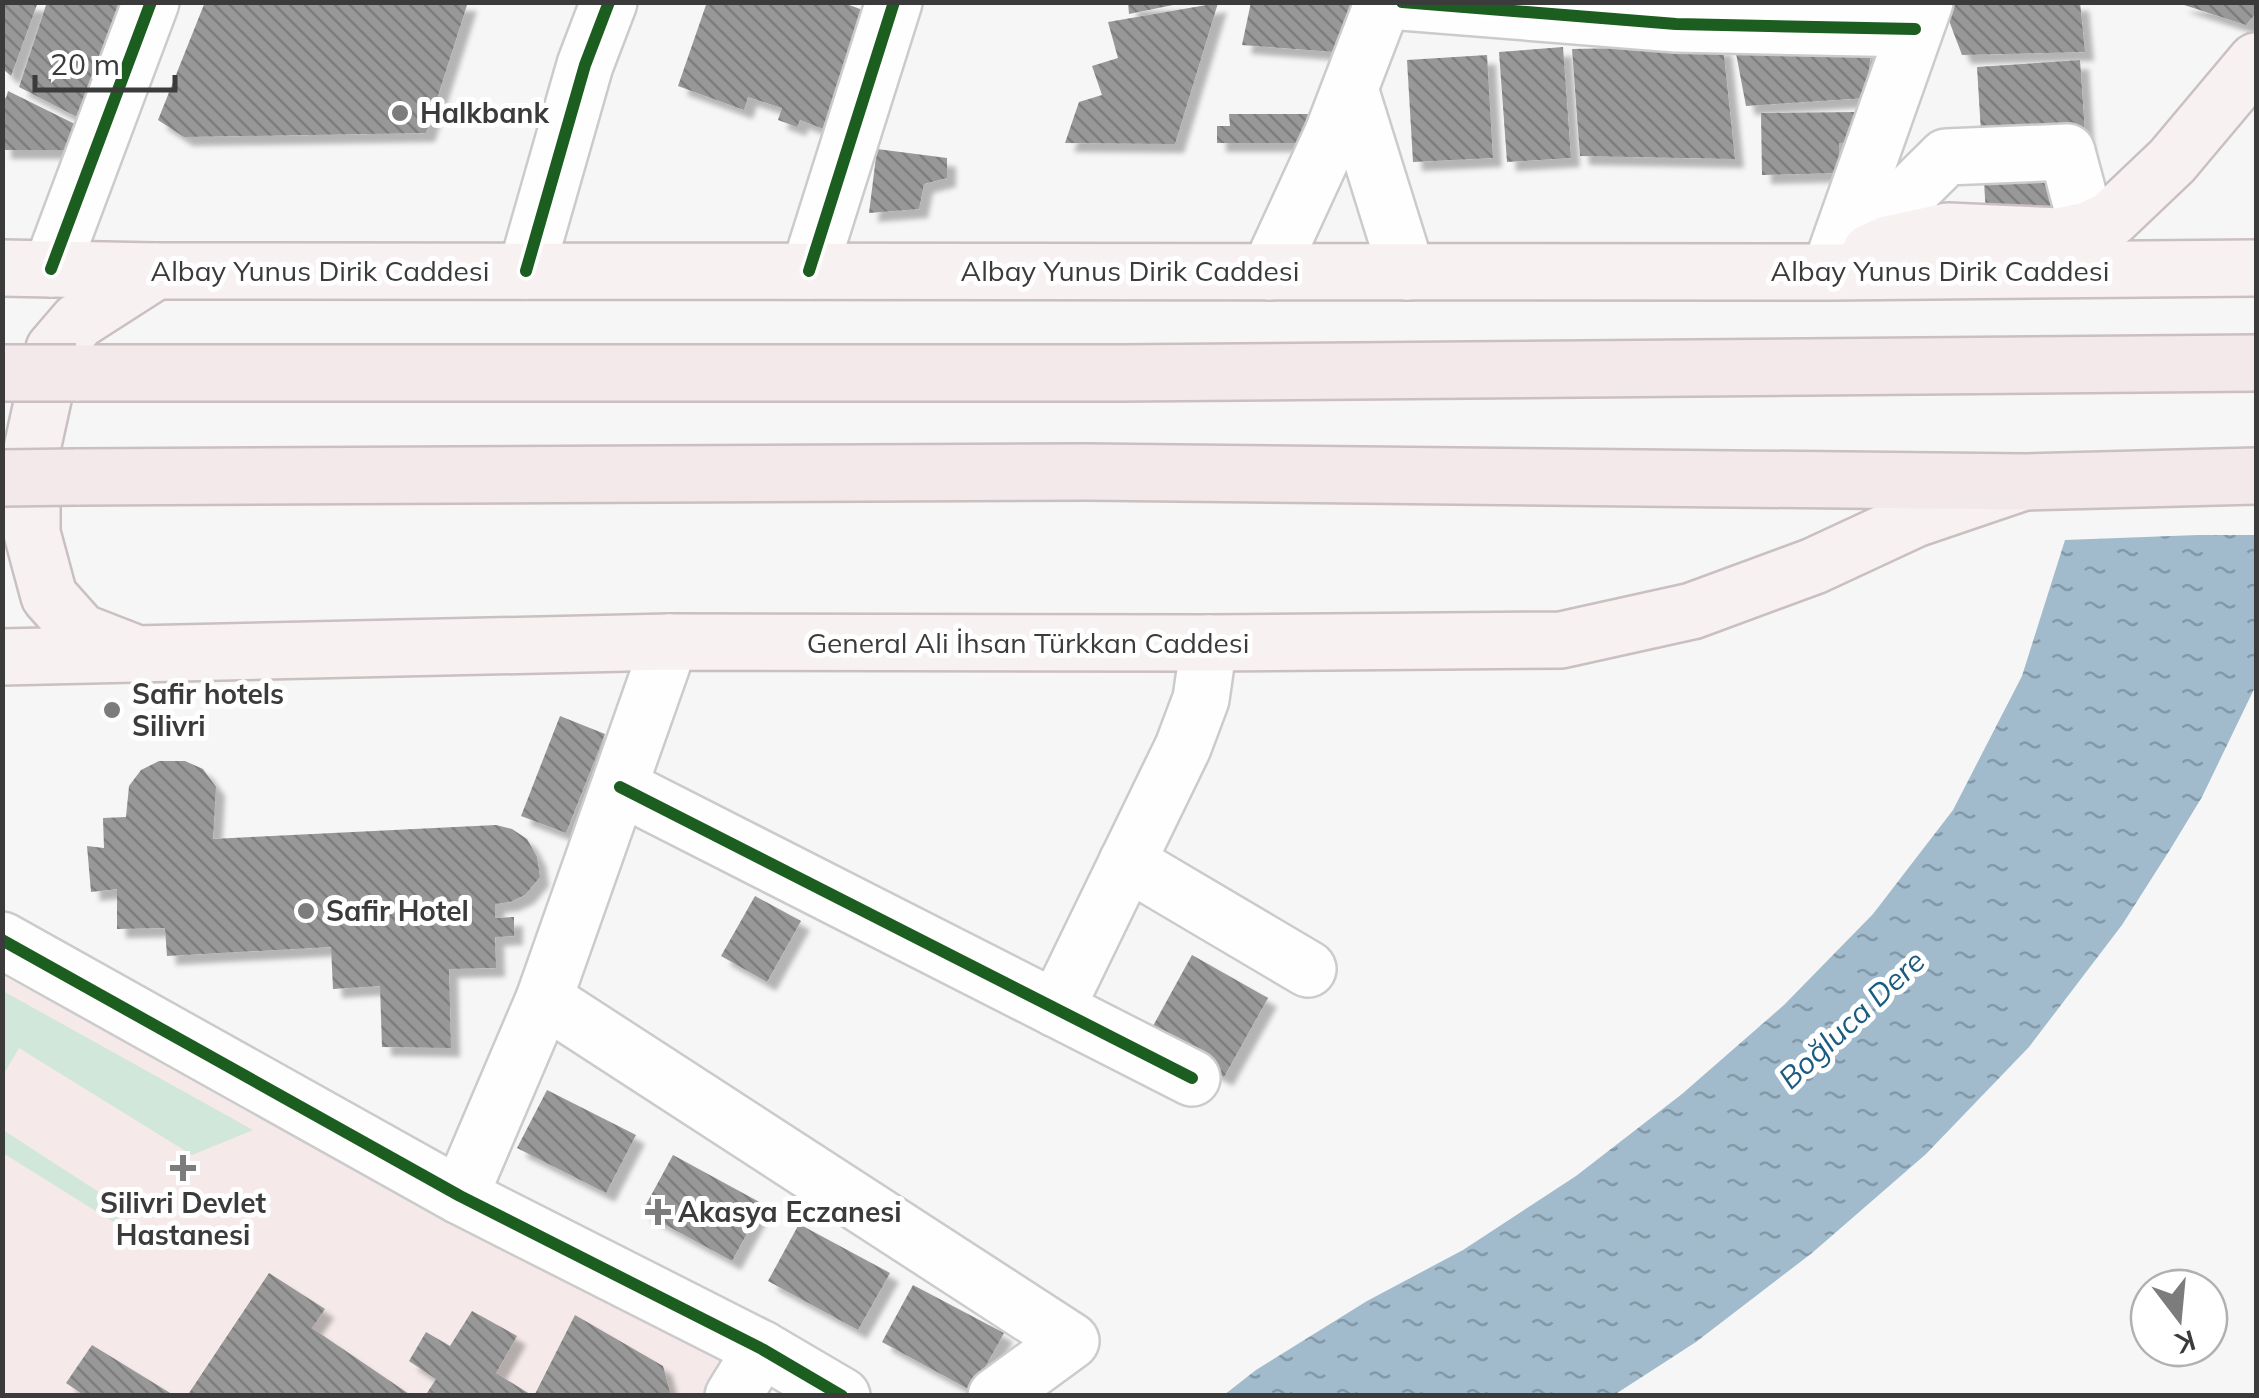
<svg xmlns="http://www.w3.org/2000/svg" width="2259" height="1398" viewBox="0 0 2259 1398" font-family="Mulish,sans-serif">
<style>
.medical{fill:#f5e9e9}
.green{fill:#d1e7d9}
.water{fill:url(#water-ripples)}
.building{fill:url(#building-back-hatch);filter:url(#shadow)}
.lines{fill:none;stroke-linecap:round;stroke-linejoin:round}
.minor-casing{stroke:#cbcbcb;stroke-width:60}
.major-casing{stroke:#cabfc1;stroke-width:60}
.highway-casing{stroke:#cabfc1;stroke-width:60}
.minor{stroke:#fefefe;stroke-width:55}
.major{stroke:#f7f1f2;stroke-width:55}
.highway{stroke:#f3e8ea;stroke-width:55}
.highway-bridge-casing{stroke:#cabfc1;stroke-width:60;stroke-linecap:butt}
.highway-bridge{stroke:#f3e8ea;stroke-width:55}
.cycleway-casing{stroke:#fff;stroke-width:19}
.cycleway{stroke:#1b5e20;stroke-width:12}
.poi-dot{fill:#7c7c7c;stroke:#fff;stroke-width:4}
.labels{text-anchor:middle;stroke-width:10;stroke-linejoin:round;paint-order:stroke}
.poi-label{font-size:28px;font-weight:bold;fill:#3b3b3b;stroke:#fff;text-anchor:start}
.street-label{font-size:28px;fill:#3b3b3b;stroke:#fff}
.water-label{font-size:30px;font-style:italic;fill:#1c5b80;stroke:#fff}
</style>
<defs>
<pattern id="water-ripples" width="26" height="14" patternUnits="userSpaceOnUse" patternTransform="scale(2.5)"><rect width="26" height="14" fill="#a1bbcd"/><path d="M2 4q2-2 4 0t4 0M15 11q2-2 4 0t4 0" fill="none" stroke="#8499a8"/></pattern>
<pattern id="building-back-hatch" width="6" height="6" patternUnits="userSpaceOnUse" patternTransform="scale(2.5)"><rect width="6" height="6" fill="#989898"/><path d="M-1 5l2 2M0 0l6 6M5-1l2 2" fill="none" stroke="#7d7d7d"/></pattern>
<filter id="shadow"><feDropShadow dx="9" dy="9" stdDeviation="2.5" flood-color="#0004"/></filter>
</defs>
<rect width="100%" height="100%" fill="#f6f6f6"/>
<path class="medical" d="M2,975L726,1361L704,1396L3,1395Z"/>
<g class="green">
<path d="M3,991L253,1130L192,1155L19,1048L3,1075Z"/>
<path d="M2,1130H3L128,1211L115,1223L3,1153Z"/>
</g>
<path class="water" d="M2198,535H2256V685L2202,797L2171,848L2122,925L2029,1047L1926,1154L1812,1253L1696,1342L1614,1395H1224L1256,1370L1367,1301L1463,1250L1576,1176L1682,1094L1784,1005L1873,914L1953,810L2022,676L2065,540Z"/>
<g class="building">
<path d="M2,2H38L11,76L2,68Z"/>
<path d="M47,2H127L85,121L19,87Z"/>
<path d="M205,2H468L426,133L184,137L158,120Z"/>
<path d="M707,2H841L871,13L829,131L800,120L797,127L778,120L782,108L748,97L744,110L678,86Z"/>
<path d="M1128,2H1178V4L1129,14Z"/>
<path d="M1251,2H1366L1348,53L1242,45Z"/>
<path d="M1947,2H2080L2085,52L1962,55L1945,10Z"/>
<path d="M2256,2V13L2246,25L2178,3Z"/>
<path d="M1218,3L1175,144L1065,143L1079,102L1102,95L1092,66L1118,58L1108,22Z"/>
<path d="M1723,46L1735,159L1580,156L1572,49Z"/>
<path d="M1872,46L1865,98L1746,106L1735,48Z"/>
<path d="M1563,47L1571,158L1507,162L1499,52Z"/>
<path d="M1487,55L1493,158L1413,162L1407,60Z"/>
<path d="M2080,60L2090,207L1986,214L1977,67Z"/>
<path d="M8,91L83,128L78,147L64,150H2V97L6,98Z"/>
<path d="M1860,112V142L1839,143V173L1762,175L1761,113Z"/>
<path d="M1229,114H1328L1315,143H1217V126H1230Z"/>
<path d="M877,149L947,158V178L924,184L919,209L869,213Z"/>
<path d="M560,716L605,734L566,833L521,816Z"/>
<path d="M159,761H185L203,769L216,787L213,839L496,825L512,829L527,839L537,857L540,877L525,895L510,902L495,904V918L514,917V936L495,937L496,968L449,969L451,1048L382,1047L380,986L333,989L331,947L167,956L165,928L117,929V889L91,892L87,846L104,848L103,818L126,817L129,786L141,770Z"/>
<path d="M755,896L801,921L767,982L721,956Z"/>
<path d="M1192,955L1268,998L1224,1077L1148,1035Z"/>
<path d="M547,1090L636,1135L606,1193L517,1148Z"/>
<path d="M673,1155L763,1204L732,1261L642,1212Z"/>
<path d="M799,1224L890,1273L858,1330L768,1281Z"/>
<path d="M269,1273L325,1309L312,1328L412,1396H187Z"/>
<path d="M913,1285L1004,1333L972,1391L882,1342Z"/>
<path d="M472,1311L517,1336L496,1373L533,1396H425L436,1379L409,1361L426,1332L450,1346Z"/>
<path d="M575,1315L663,1366L671,1396H534Z"/>
<path d="M92,1345L175,1396H85L66,1383Z"/>
</g>
<g class="lines">
<defs>
<g id="minor">
<path d="M1402,2L1676,24L1915,29"/>
<path d="M1350,89L1407,272"/>
<path d="M1834,259L1925,2"/>
<path d="M51,269L151,2"/>
<path d="M1832,270L1946,157L2067,152L2088,230"/>
<path d="M526,271L585,65L609,2"/>
<path d="M809,271L894,2"/>
<path d="M1269,272L1332,135L1383,2"/>
<path d="M620,787L1192,1078"/>
<path d="M1127,862L1308,969"/>
<path d="M2,940L460,1196L762,1349L842,1396"/>
<path d="M544,999L1071,1341L996,1396"/>
<path d="M1056,1009L1183,747L1201,699L1209,643"/>
<path d="M460,1196L544,999L670,642"/>
<path d="M733,1396L762,1349"/>
</g>
<g id="major">
<path d="M1870,252L1888,244L1948,231L2060,236L2088,230L2111,219L2172,161L2256,61"/>
<path d="M2,268L156,271L1830,272L2256,268"/>
<path d="M130,651L81,632L49,596L32,533V449L54,349L78,321L156,271"/>
<path d="M2,657L670,642L1209,643L1561,640L1692,611L1814,566L1915,519L2018,484"/>
</g>
<g id="highway">
<path d="M76,373H1121L2256,363"/>
<path d="M76,477L1086,472L2026,482L2256,476"/>
</g>
</defs>
<use href="#minor" class="minor-casing"/>
<use href="#major" class="major-casing"/>
<use href="#highway" class="highway-casing"/>
<use href="#minor" class="minor"/>
<use href="#major" class="major"/>
<use href="#highway" class="highway"/>
<defs>
<g id="highway-bridge">
<path d="M2,373H76"/>
<path d="M2,478L76,477"/>
</g>
</defs>
<use href="#highway-bridge" class="highway-bridge-casing"/>
<use href="#highway-bridge" class="highway-bridge"/>
<defs>
<g id="cycleway">
<path d="M1402,2L1676,24L1915,29"/>
<path d="M51,269L151,2"/>
<path d="M526,271L585,65L609,2"/>
<path d="M809,271L894,2"/>
<path d="M620,787L1192,1078"/>
<path d="M2,940L460,1196L762,1349L842,1396"/>
</g>
</defs>
<use href="#cycleway" class="cycleway-casing"/>
<use href="#cycleway" class="cycleway"/>
</g>
<g class="poi-dot">
<circle cx="400" cy="113" r="10"/>
<circle cx="112" cy="710" r="10"/>
<circle cx="306" cy="911" r="10"/>
<path d="M178 1153h10v10h10v10h-10v10h-10v-10h-10v-10h10z"/>
<path d="M653 1197h10v10h10v10h-10v10h-10v-10h-10v-10h10z"/>
</g>
<g class="labels">
<g class="poi-label">
<text x="420" y="123">Halkbank</text>
<text x="132" y="704">Safir hotels<tspan x="132" dy="32">Silivri</tspan></text>
<text x="326" y="921">Safir Hotel</text>
<text x="183" y="1213" text-anchor="middle">Silivri Devlet<tspan x="183" dy="32">Hastanesi</tspan></text>
<text x="678" y="1222">Akasya Eczanesi</text>
</g>
<g class="street-label">
<text x="320" y="281">Albay Yunus Dirik Caddesi</text>
<text x="1130" y="281">Albay Yunus Dirik Caddesi</text>
<text x="1940" y="281">Albay Yunus Dirik Caddesi</text>
<text x="1028" y="653">General Ali İhsan Türkkan Caddesi</text>
</g>
<g class="water-label">
<text transform="translate(1852 1020) rotate(-43)" y="10">Boğluca Dere</text>
</g>
</g>
<rect width="2259" height="1398" fill="none" stroke="#3b3b3b" stroke-width="10"/>
<g transform="translate(2179 1318) rotate(164)"><circle r="48" fill="#ffffff" stroke="#b1b1b1" stroke-width="2.5"/>
<path d="M0-8L18 38L0 25L-18 38Z" fill="#7c7c7c"/>
<text y="-15" font-size="28" font-weight="bold" text-anchor="middle" fill="#3b3b3b">K</text>
</g>
<path d="M35 75v15h140v-15" fill="none" stroke="#3b3b3b" stroke-width="5"/>
<text x="50" y="75" font-size="30" fill="#3b3b3b" stroke="#ffffff" stroke-width="8" paint-order="stroke">20 m</text>
</svg>
